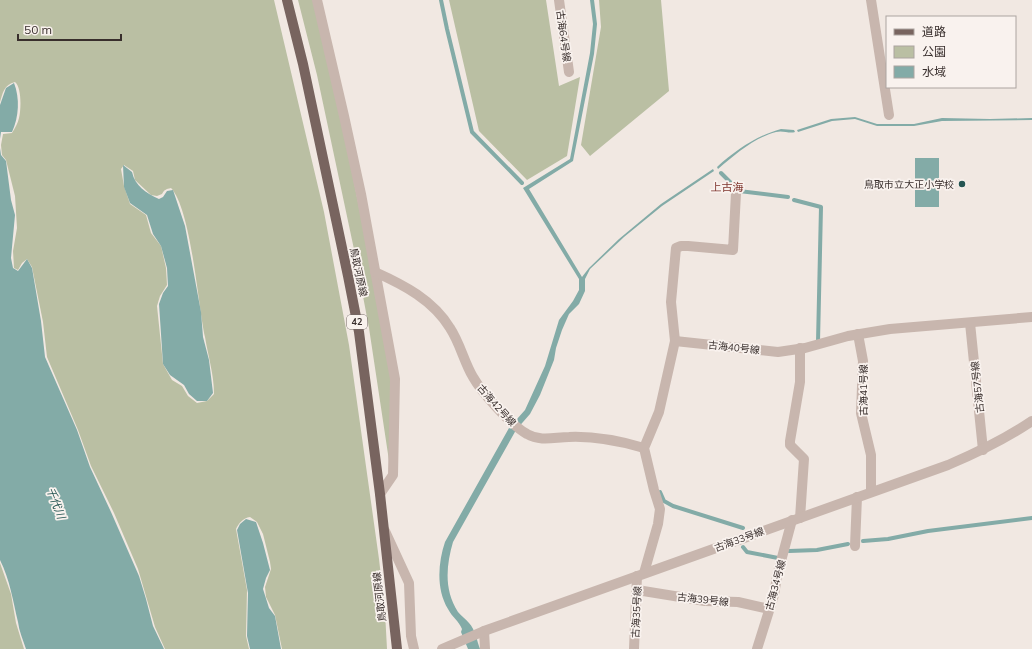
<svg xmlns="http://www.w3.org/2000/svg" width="1032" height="649" viewBox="0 0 1032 649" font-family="Mulish,'Noto Sans JP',sans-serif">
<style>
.green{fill:#babfa3;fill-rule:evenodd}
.water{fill:#83aba7}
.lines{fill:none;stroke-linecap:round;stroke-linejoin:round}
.stream{stroke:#83aba7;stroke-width:4}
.minor{stroke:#c8b6ae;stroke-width:10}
.tertiary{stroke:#c8b6ae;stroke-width:10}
.primary{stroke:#78645f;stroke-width:10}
.poi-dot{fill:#255552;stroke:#f9f2ee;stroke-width:1.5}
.labels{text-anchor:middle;stroke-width:3.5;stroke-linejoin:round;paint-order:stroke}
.shield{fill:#f9f2ee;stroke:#726966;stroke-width:1}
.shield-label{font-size:9px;font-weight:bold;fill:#382e2c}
.street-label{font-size:10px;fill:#382e2c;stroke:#f9f2ee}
.poi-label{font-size:10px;fill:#382e2c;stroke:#f9f2ee;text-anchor:end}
.neighbourhood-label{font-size:11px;fill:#7f352d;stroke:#f9f2ee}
.water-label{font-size:11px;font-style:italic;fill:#255552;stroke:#f9f2ee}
</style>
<rect width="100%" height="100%" fill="#f1e8e2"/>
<g class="green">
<path d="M0,0H274L324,212L349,345L379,559L385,612L387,649H282L275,615L266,597L265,587L271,569L270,562L263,534L257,522L250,517C243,518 239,523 236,529L247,590L246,636L249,649H165L155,627L138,569L114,513L91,466L78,430L47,357L43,322L32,267L27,259L22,263L18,270L14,268L13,251L17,228L15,196L6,160L2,155L1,145L3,134L12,133C15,128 18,123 19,118C21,110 22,88 15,82C4,85 3,92 0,102ZM124,165L133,171L135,180L151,195L157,196L162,194C164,190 166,189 171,188C191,209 198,305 205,337C208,356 214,374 214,394L207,401L197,403L188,396L182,386L172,380L163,364L157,306L160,296L167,285L166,268L161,246L151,233L146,215L130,204L124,186L121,169Z"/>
<path d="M298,0H314L332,72L393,377L391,474L369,328L355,254L317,75Z"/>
<path d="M449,0H546L559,86L580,77L567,156L527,180L479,131Z"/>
<path d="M599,0H661L669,91L590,156L581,145L601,27Z"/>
<path d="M0,563L11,594L16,623L24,649H0Z"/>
</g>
<g class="water">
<path d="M590,0H594L597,24L594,54L573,161L529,189L582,277L589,268L619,239L661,204L713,169L714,171L662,206L624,237L590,269L585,279V291L579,304L569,314L562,330L556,348L554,360L540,395L530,414L516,430L453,542C446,566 444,590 458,612C461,616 466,619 469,623C475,629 477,641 480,649H468L461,632L462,629C459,621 452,617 448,609C436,589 438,563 445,542L509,428L525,410L545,366L559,320L573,301L579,290V279L523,188L570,159L590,53L593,24Z"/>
<path d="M14,83C20,98 19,117 12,132H1L0,139V105L6,88Z"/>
<path d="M855,117L877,124H914L942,118L990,119L1032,118V120L942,121L914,126H877L855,119L832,121L798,132L797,130L831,119Z"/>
<path d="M781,129L794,130L795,132C789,134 783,130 776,132C754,138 736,154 718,169L717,167C736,150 756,136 781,129Z"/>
<path d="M0,148L1,155L6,161L11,200L15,215L11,258L13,268L18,271L27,259L32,268L41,321L45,357L77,430L90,467L111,512L139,576L146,599L153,626L164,649H26C23,640 19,631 18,622C13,601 10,580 0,560Z"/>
<rect x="915" y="158" width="24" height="49"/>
<path d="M123,165L132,172C135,186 146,193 159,199L163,197L167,191L173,190L185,226L201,312L203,337L209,360L213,393L207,401H197L189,394L184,385L170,375L163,364L159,304L163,293L168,286L167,268L161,246L153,234L147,215L130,203L124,187Z"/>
<path d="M246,519L256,522L263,543L270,570L266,578L263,589L269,608L275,616L281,649H250L247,636L248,593L237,530L240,524Z"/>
</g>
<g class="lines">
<g class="stream">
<path d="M441,0L447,29L472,132L522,183"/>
<path d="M721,173L739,191L788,197"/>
<path d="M794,200L821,207L818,342"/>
<path d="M660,492L664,501L673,506L743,528"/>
<path d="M863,541L888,539L928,531L1032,518"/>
<path d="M743,547L747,552L778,558"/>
<path d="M789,551L817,550L848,544"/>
</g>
<g class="minor">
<path d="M317,0L344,116L361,194L395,379L393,475L380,494"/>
<path d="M559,0L569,72"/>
<path d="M871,0L889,115"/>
<path d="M375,272C404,285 433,300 450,328C460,343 464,362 473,377C482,393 512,426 527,434C541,442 555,437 569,437C594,436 620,441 644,448"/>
<path d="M970,323L983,450"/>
<path d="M858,334L863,361L861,413L871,455V492"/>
<path d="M675,341L671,302L676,248L681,246H688L733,250L736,193"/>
<path d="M800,348V382L790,441V445L804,459L800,518"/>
<path d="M385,531L409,583L411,636L414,649"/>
<path d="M855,546L857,497"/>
<path d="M644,573L658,524L660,509L654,490L644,448L659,412L675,341L778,352L805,348L848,336L890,329L1032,317"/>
<path d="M637,590L705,601L738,602L769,609"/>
<path d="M484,631L485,649"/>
<path d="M634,649L637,576"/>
<path d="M757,649L774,595L777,576L792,520"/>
</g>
<path class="tertiary" d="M442,649L484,631L948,465C979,452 1004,440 1032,421"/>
<path class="primary" d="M287,0L303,64L348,276L359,332L380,494L397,649"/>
</g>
<circle class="poi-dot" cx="962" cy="184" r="4"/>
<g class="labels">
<rect class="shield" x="347" y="315" width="20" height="14" rx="3"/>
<g class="shield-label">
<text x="357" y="325">42</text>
</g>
<g class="street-label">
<text transform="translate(564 36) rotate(82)" y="4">古海64号線</text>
<text transform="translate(359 272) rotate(78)" y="4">鳥取河原線</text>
<text transform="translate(734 347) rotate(6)" y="4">古海40号線</text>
<text transform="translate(977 387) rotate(-96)" y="4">古海57号線</text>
<text transform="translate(863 390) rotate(-90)" y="4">古海41号線</text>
<text transform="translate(497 405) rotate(48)" y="4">古海42号線</text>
<text transform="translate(739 539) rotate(-20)" y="4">古海33号線</text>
<text transform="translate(775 585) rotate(-75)" y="4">古海34号線</text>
<text transform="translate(379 597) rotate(-97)" y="4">鳥取河原線</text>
<text transform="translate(703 599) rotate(6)" y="4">古海39号線</text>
<text transform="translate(636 612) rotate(-87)" y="4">古海35号線</text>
</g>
<g class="poi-label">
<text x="954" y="188">鳥取市立大正小学校</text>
</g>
<g class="neighbourhood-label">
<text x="727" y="191">上古海</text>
</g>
<g class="water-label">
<text transform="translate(56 503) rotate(69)" y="4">千代川</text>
</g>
</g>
<rect x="886" y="16" width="130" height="72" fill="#f9f2ee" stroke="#aca4a0"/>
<rect x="894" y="29" width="20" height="6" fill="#78645f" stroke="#aca4a0"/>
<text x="922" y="36" font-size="12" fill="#382e2c">道路</text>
<rect x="894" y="46" width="20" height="12" fill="#babfa3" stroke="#aca4a0"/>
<text x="922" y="56" font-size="12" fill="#382e2c">公園</text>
<rect x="894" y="66" width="20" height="12" fill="#83aba7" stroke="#aca4a0"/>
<text x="922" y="76" font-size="12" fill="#382e2c">水域</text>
<path d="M18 34v6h103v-6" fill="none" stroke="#382e2c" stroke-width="2"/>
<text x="24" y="34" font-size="12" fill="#382e2c" stroke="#f9f2ee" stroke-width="3" paint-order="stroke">50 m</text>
</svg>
